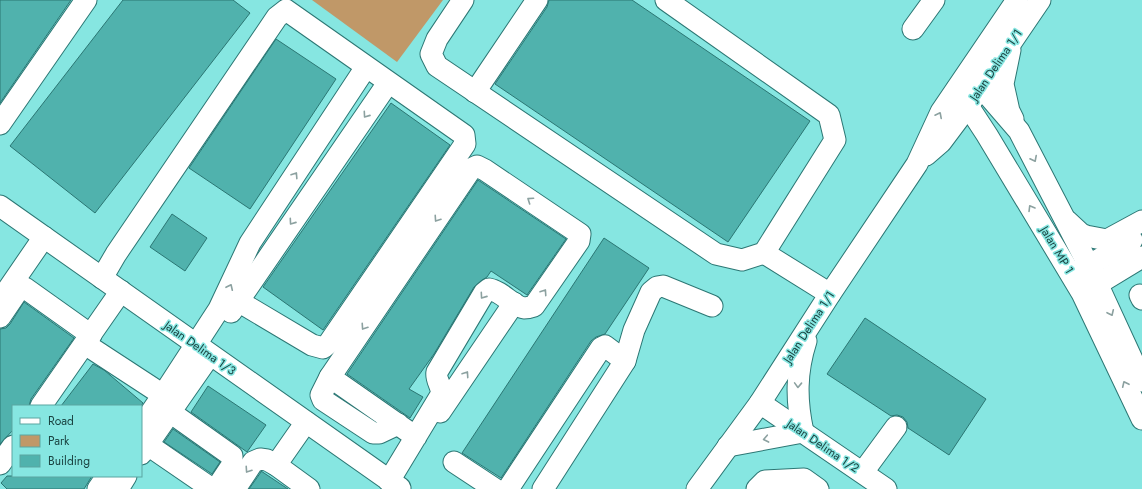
<svg xmlns="http://www.w3.org/2000/svg" width="1142" height="489" viewBox="0 0 1142 489" font-family="Jost,sans-serif">
<style>
.green{fill:#c09868}
.building{fill:#50b2ad;stroke:#2b7673}
.lines{fill:none;stroke-linecap:round;stroke-linejoin:round}
.minor-casing{stroke:#2c7774;stroke-width:23}
.minor{stroke:#fff;stroke-width:21}
.oneway{stroke:#8ca1a0}
.labels{text-anchor:middle;stroke-width:3;stroke-linejoin:round;paint-order:stroke}
.street-label{font-size:12px;fill:#1a4341;stroke:#86e6e1}
</style>
<rect width="100%" height="100%" fill="#86e6e1"/>
<path class="green" d="M312,0H443L397,62Z"/>
<g class="building">
<path d="M0,0H71L0,103Z"/>
<path d="M123,0H233L250,13L95,213L10,146Z"/>
<path d="M549,0H632L810,121L728,242L495,84L547,7Z"/>
<path d="M276,39L336,79L250,209L189,168Z"/>
<path d="M391,103L450,145L323,330L263,287Z"/>
<path d="M478,180L566,239L527,295L491,271L487,277L482,280L474,287L434,354L409,389L423,397L410,418L347,374Z"/>
<path d="M172,214L207,238L185,271L150,247Z"/>
<path d="M604,238L649,268L605,334L596,337L591,341L501,478L462,453Z"/>
<path d="M24,302L74,338L31,399L29,406H13V430L0,444V329L6,328L10,324Z"/>
<path d="M865,318L986,399L949,455L908,428L907,422L903,417L897,415L891,416L827,374Z"/>
<path d="M93,364L104,370L143,403L141,406H61Z"/>
<path d="M208,386L266,425L247,452L191,412Z"/>
<path d="M173,429L220,462L212,474L164,442Z"/>
<path d="M261,472V471L288,489H249Z"/>
<path d="M7,476H92L84,489H7L1,483Z"/>
</g>
<g class="lines">
<defs>
<g id="minor">
<path d="M463,0L437,39L431,54L437,66L716,254L742,260L764,253L835,140L829,115L666,0"/>
<path d="M913,29L934,0"/>
<path d="M1010,50L1003,84L1009,111L1013,119"/>
<path d="M968,74L981,87L1019,131L1089,266L1142,381"/>
<path d="M957,89L987,135L1082,293L1142,419"/>
<path d="M475,92L537,0"/>
<path d="M0,124L86,0"/>
<path d="M926,155L941,142L968,106L1040,0"/>
<path d="M0,206L400,488"/>
<path d="M1067,221L1081,234L1086,236L1107,240L1142,221"/>
<path d="M764,253L830,294"/>
<path d="M1076,273L1132,240"/>
<path d="M102,278L116,254L277,17L286,10L464,135L465,144L329,343L323,348L312,345L238,301"/>
<path d="M1086,291L1142,257"/>
<path d="M1140,295L1142,299"/>
<path d="M2,298L44,237"/>
<path d="M231,312L388,83"/>
<path d="M0,317L19,289L25,288L91,335"/>
<path d="M85,344L163,395L219,309L250,243L366,67"/>
<path d="M330,377L321,395L323,400L373,433H379L398,424"/>
<path d="M760,403L886,489"/>
<path d="M41,406L121,291"/>
<path d="M170,412L232,456V465L216,489"/>
<path d="M440,412L514,303"/>
<path d="M141,427L163,395"/>
<path d="M148,445L212,489"/>
<path d="M728,446L803,432C796,400 796,372 806,341"/>
<path d="M141,454L210,355"/>
<path d="M454,462L495,489"/>
<path d="M0,464L13,446"/>
<path d="M276,465L306,422"/>
<path d="M863,472L896,427"/>
<path d="M389,481L441,395C443,387 435,380 437,372L484,293L489,289C502,291 512,306 524,308C527,308 531,307 534,306L579,241L580,234L485,170L477,166L471,169L330,377L416,437"/>
<path d="M98,489L107,476"/>
<path d="M118,489L126,476"/>
<path d="M235,489L253,462L260,459L267,460L276,465L309,489"/>
<path d="M508,489L601,348L605,346L625,361"/>
<path d="M543,489L625,361L634,330L651,292L657,287L663,286L712,306"/>
<path d="M697,489L760,403L830,294L917,164L941,112L1017,0"/>
<path d="M757,489L765,481L804,479L818,489"/>
</g>
</defs>
<use href="#minor" class="minor-casing"/>
<use href="#minor" class="minor"/>
</g>
<defs><path id="oneway-chevron" d="M-2-3.5L2.5 0L-2 3.5" fill="none" stroke-width="1.6" stroke-linecap="round" stroke-linejoin="round"/></defs>
<g class="oneway">
<use href="#oneway-chevron" transform="translate(366 115) rotate(125)"/>
<use href="#oneway-chevron" transform="translate(939 115) rotate(-63)"/>
<use href="#oneway-chevron" transform="translate(1034 159) rotate(63)"/>
<use href="#oneway-chevron" transform="translate(295 175) rotate(-57)"/>
<use href="#oneway-chevron" transform="translate(530 200) rotate(-146)"/>
<use href="#oneway-chevron" transform="translate(1031 208) rotate(-121)"/>
<use href="#oneway-chevron" transform="translate(437 219) rotate(124)"/>
<use href="#oneway-chevron" transform="translate(292 222) rotate(125)"/>
<use href="#oneway-chevron" transform="translate(230 287) rotate(-65)"/>
<use href="#oneway-chevron" transform="translate(544 292) rotate(-56)"/>
<use href="#oneway-chevron" transform="translate(483 296) rotate(125)"/>
<use href="#oneway-chevron" transform="translate(1111 313) rotate(65)"/>
<use href="#oneway-chevron" transform="translate(364 327) rotate(124)"/>
<use href="#oneway-chevron" transform="translate(466 374) rotate(-56)"/>
<use href="#oneway-chevron" transform="translate(1125 384) rotate(-115)"/>
<use href="#oneway-chevron" transform="translate(798 385) rotate(92)"/>
<use href="#oneway-chevron" transform="translate(766 439) rotate(169)"/>
<use href="#oneway-chevron" transform="translate(248 470) rotate(124)"/>
</g>
<g class="labels">
<g class="street-label">
<text transform="translate(996 65) rotate(-56)" y="4">Jalan Delima 1/1</text>
<text transform="translate(1057 250) rotate(59)" y="4">Jalan MP 1</text>
<text transform="translate(809 327) rotate(-57)" y="4">Jalan Delima 1/1</text>
<text transform="translate(200 348) rotate(35)" y="4">Jalan Delima 1/3</text>
<text transform="translate(823 446) rotate(34)" y="4">Jalan Delima 1/2</text>
</g>
</g>
<rect x="12" y="405" width="130" height="72" fill="#86e6e1" stroke="#5ba5a1"/>
<rect x="20" y="418" width="20" height="6" fill="#ffffff" stroke="#5ba5a1"/>
<text x="48" y="425" font-size="12" fill="#1a4341">Road</text>
<rect x="20" y="435" width="20" height="12" fill="#c09868" stroke="#5ba5a1"/>
<text x="48" y="445" font-size="12" fill="#1a4341">Park</text>
<rect x="20" y="455" width="20" height="12" fill="#50b2ad" stroke="#5ba5a1"/>
<text x="48" y="465" font-size="12" fill="#1a4341">Building</text>
</svg>
